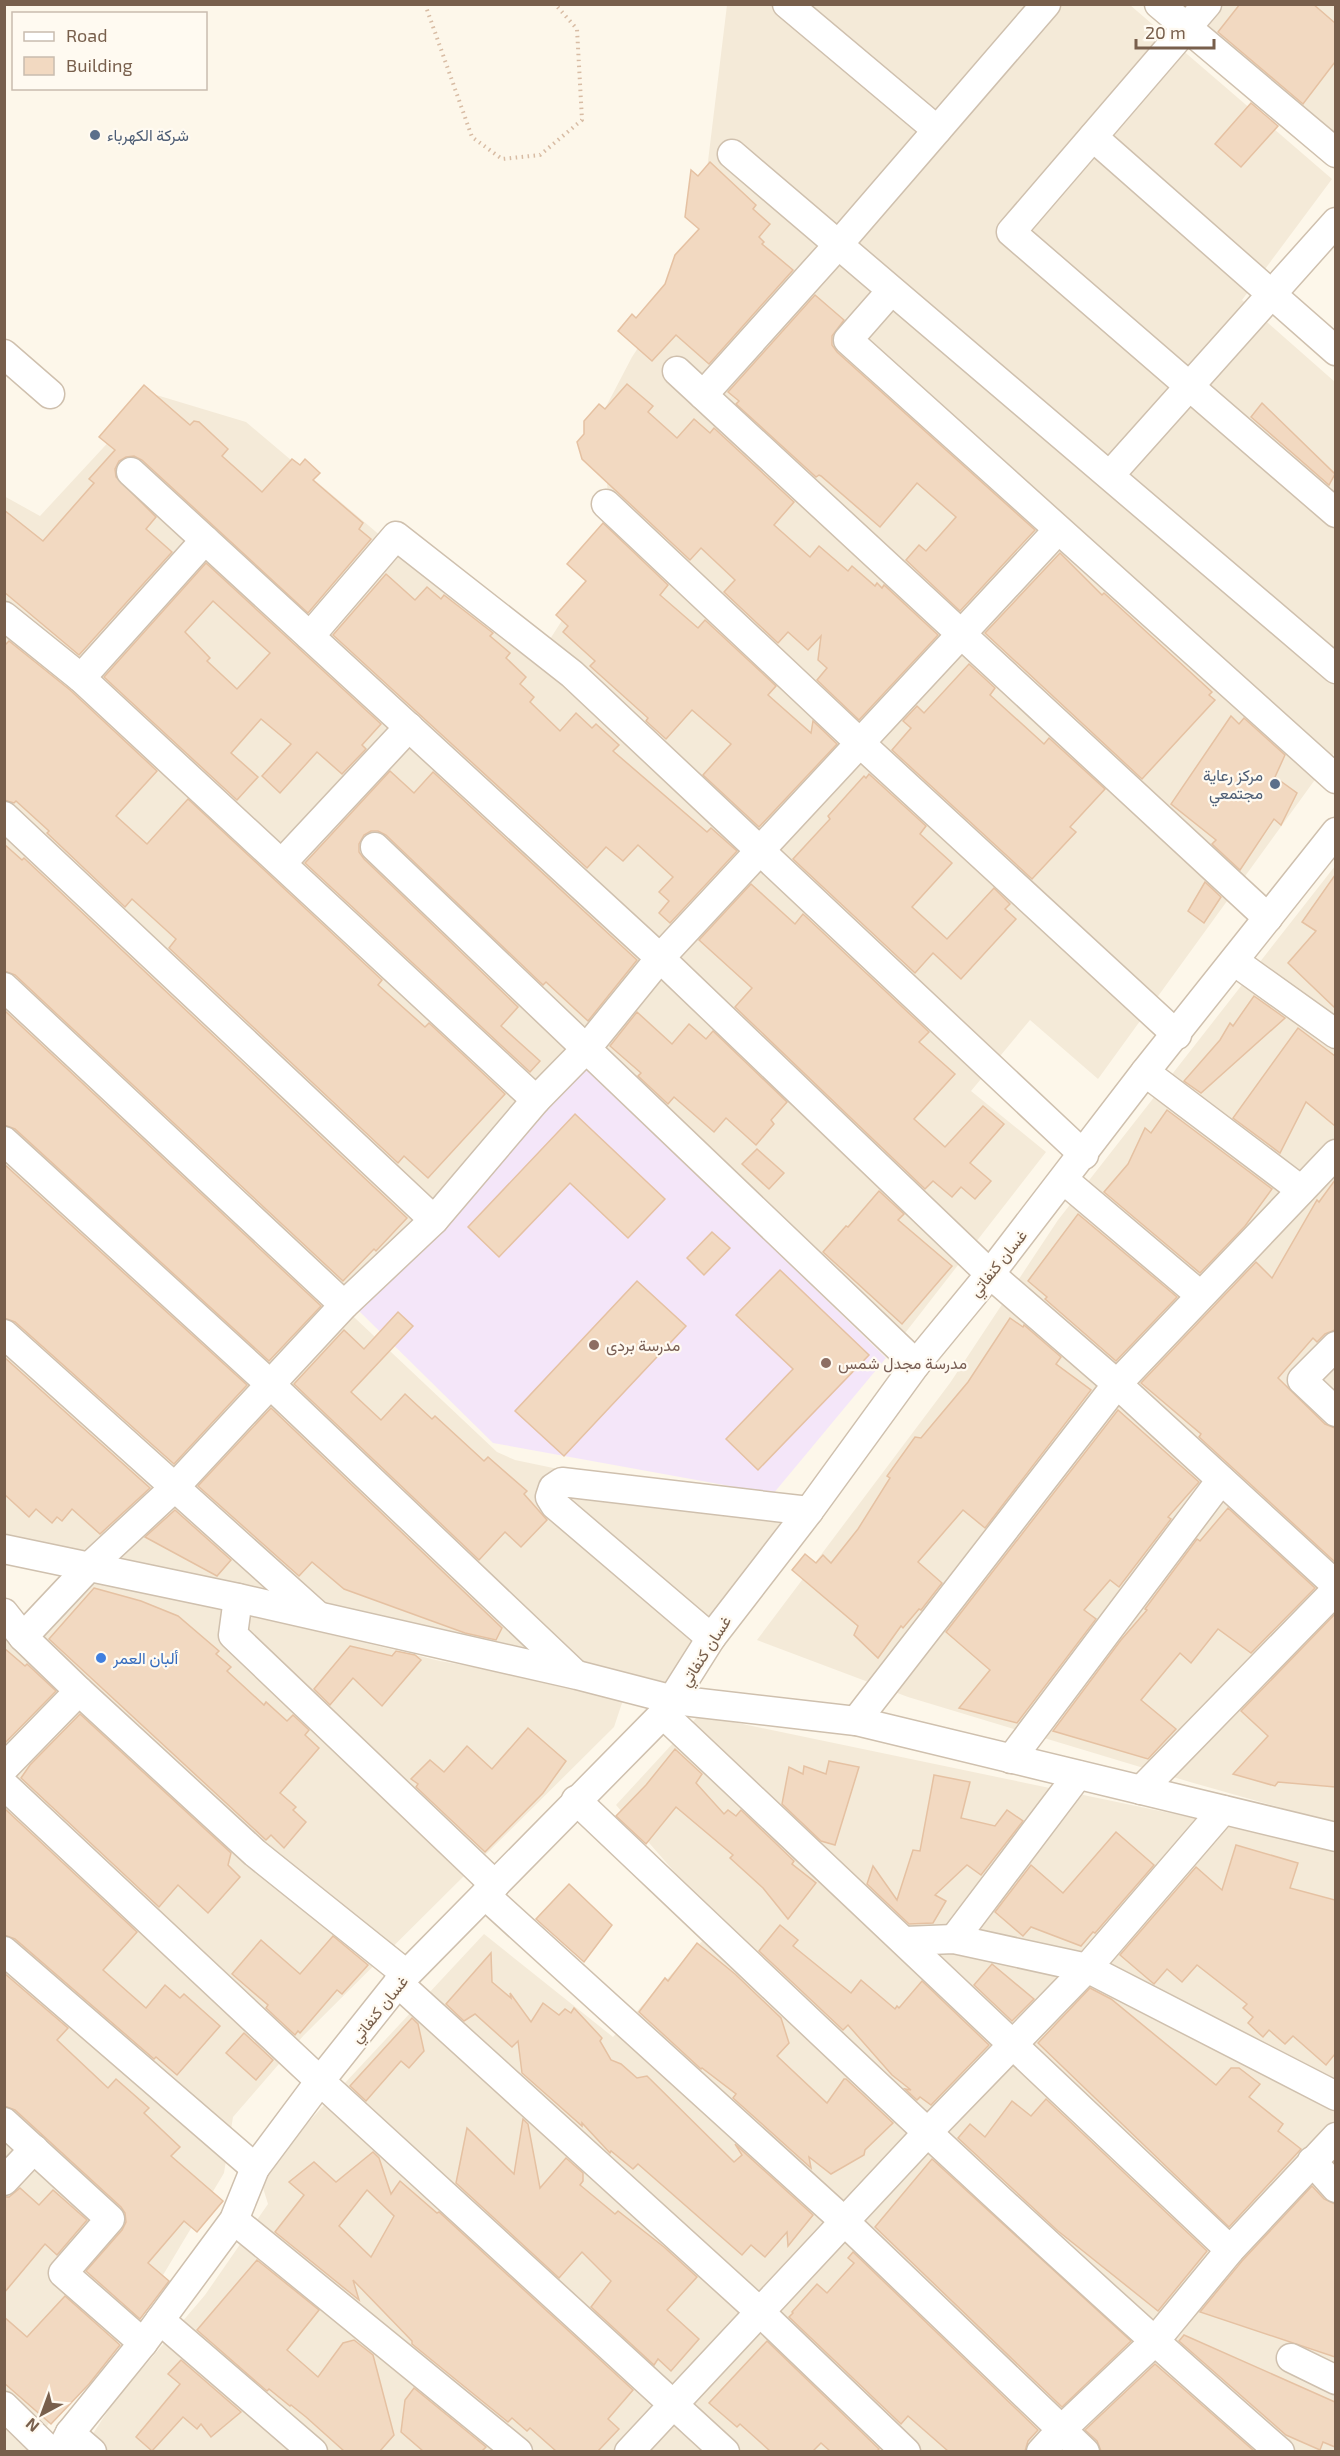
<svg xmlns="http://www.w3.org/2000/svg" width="1340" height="2456" viewBox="0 0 1340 2456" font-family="'Exo 2',Vazirmatn,sans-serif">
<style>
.residential{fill:#f4ead8}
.education{fill:#f4e6f9}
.building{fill:#f2d9c1;stroke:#e5c1a2;stroke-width:1.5;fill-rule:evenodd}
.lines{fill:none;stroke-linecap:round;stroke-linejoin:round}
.minor-casing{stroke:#cfc0ae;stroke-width:31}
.path{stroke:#d8bca4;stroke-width:4;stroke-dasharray:1.5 4.5;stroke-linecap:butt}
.minor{stroke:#fff;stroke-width:28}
.service-dot{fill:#5c6f8a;stroke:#fffaf1;stroke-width:2}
.education-dot{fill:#8d6e63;stroke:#fffaf1;stroke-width:2}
.shop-dot{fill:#3f7fe0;stroke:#fffaf1;stroke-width:2}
.labels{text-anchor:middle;stroke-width:4.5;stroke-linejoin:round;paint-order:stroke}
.service-label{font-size:16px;fill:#4e5e75;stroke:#fffaf1;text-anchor:start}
.street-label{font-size:16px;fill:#785f4c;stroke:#fffaf1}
.education-label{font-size:16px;fill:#785e54;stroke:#fffaf1;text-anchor:start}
.shop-label{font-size:16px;fill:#366cbe;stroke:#fffaf1;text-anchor:start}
</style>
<rect width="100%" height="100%" fill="#fdf7ea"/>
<g class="residential">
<path d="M727,5H1130L1332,179L1242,300L1335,382V752L1098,1079L1030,1020L971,1091L1046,1152L902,1337L582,1034L495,1134L338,1302L497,1452L515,1460L793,1518L665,1687L5,1536L4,496L40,516L153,394L246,422L446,591L536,661L611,544L606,467L598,422L632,357L696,260Z"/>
<path d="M1170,5H1335V141Z"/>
<path d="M1335,866V1823L1190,1782L908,1697L757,1640L950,1383L1058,1220Z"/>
<path d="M84,1575L440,1661L625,1694L614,1727L304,2035L233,2117L224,2173L138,2317L51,2420L30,2452L4,2451V1622L25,1642Z"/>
<path d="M699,1715L1276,1835L1335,1850V2451L81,2452L113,2403L205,2295L268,2204L259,2175L484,1934L613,2037L719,1923L616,1805Z"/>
</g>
<path class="education" d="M588,1068L886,1358L773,1494L493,1443L356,1308Z"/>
<g class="building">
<path d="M1240,4H1313L1335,23V62L1303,104L1218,32Z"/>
<path d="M1251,103L1278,126L1241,167L1215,144Z"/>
<path d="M710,162L756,205L753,209L770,224L759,237L764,242L762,244L793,270L709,364L676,335L652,361L618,331L632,314L636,318L665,284L675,255L699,229L685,217L691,170L698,176Z"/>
<path d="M815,295L844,320L832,336V345L837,352L1035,530L960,611L906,560L919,545L926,551L956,517L917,483L880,527L821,476L819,475L816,477L736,404L739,401L728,392Z"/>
<path d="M627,384L653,406L648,412L677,438L694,419L710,433L714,428L794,502L774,525L810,557L819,546L848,571L852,566L875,586L877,583L882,588L884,585L938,635L859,720L817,680L827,668L818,660L821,636L808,650L788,632L778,643L724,592L735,580L701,548L690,560L582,459L577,442L584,434V421L599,404L605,409Z"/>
<path d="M144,385L190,425L194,421L199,422L228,449L222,456L262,492L292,459L300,465L305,459L320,473L313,480L363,523L359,529L371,539L308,613L142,460L134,456L126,457L119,461L115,469L116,477L156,517L146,529L172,552L79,655L4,592V510L43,541L94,483L89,479L115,450L99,437Z"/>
<path d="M1262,403L1335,474L1329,485L1251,417Z"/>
<path d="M603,523L668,585L660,595L698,628L705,620L776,686L768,695L811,733L813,721L837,744L759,827L703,775L731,744L692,710L666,739L646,721L648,718L590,666L595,661L563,632L568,626L556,615L586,581L567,564Z"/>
<path d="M1060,553L1102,595L1104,593L1212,692L1209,695L1215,700L1142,779L985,633Z"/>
<path d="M206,563L381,724L362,745L366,749L342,774L317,752L280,793L262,776L291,744L261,719L231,753L258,777L237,800L104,677ZM213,601L270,653L237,689L207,661L210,658L185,632Z"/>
<path d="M386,574L415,600L427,587L441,599L444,595L493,633L490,636L510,653L506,658L526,677L520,684L534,697L530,702L560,731L576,713L592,728L596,724L619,745L613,751L707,832L711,828L737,851L670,923L659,913L669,901L659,892L673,877L638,845L623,861L606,847L587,868L333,635Z"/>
<path d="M9,641L70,690L157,771L116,816L147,844L188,799L382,980L378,985L425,1027L429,1023L505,1094L428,1178L404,1156L398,1163L169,948L176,939L132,899L125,907L47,833L49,831L16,801L14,803L4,800V646Z"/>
<path d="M969,664L995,688L990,695L1044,744L1049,738L1105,789L1070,827L1076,832L1032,879L892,750L911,728L903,721L917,706L924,713Z"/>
<path d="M1231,716L1239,724L1244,718L1285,755L1275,777L1297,793L1281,825L1274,819L1240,870L1212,844L1216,840L1171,804Z"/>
<path d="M390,771L414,793L433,772L637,960L588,1021L546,982L543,985L386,835L378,831H371L364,835L359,844V852L364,859L518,1007L501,1026L540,1061L530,1072L305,863Z"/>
<path d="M869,774L926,826L920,834L952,863L912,907L947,939L994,888L1010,904L1005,909L1016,919L961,979L933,953L915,973L793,859L830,819L828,816L864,776L866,778Z"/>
<path d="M4,844L22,860L24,858L407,1218L376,1251L374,1249L343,1281L15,975L4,971Z"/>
<path d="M1335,875V1008L1288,963L1316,931L1302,922Z"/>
<path d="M1205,882L1221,897L1204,923L1188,911Z"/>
<path d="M751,884L795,924L803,914L929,1032L919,1042L955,1074L914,1119L945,1147L983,1106L1004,1124L970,1163L991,1181L975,1199L961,1187L952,1197L933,1181L925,1189L735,1007L752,988L699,940Z"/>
<path d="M1254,996L1285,1018L1201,1093L1184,1081L1220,1040L1230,1023L1233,1026Z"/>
<path d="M4,1010L321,1306L269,1361L15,1129L4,1125Z"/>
<path d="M637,1012L672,1044L689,1024L706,1039L713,1031L787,1102L771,1120L774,1124L756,1145L726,1118L714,1132L674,1097L668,1104L638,1076L641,1073L610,1046Z"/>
<path d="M1298,1028L1335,1056V1126L1306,1102L1280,1153L1233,1118Z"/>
<path d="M1167,1110L1272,1189L1245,1226L1200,1273L1104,1192L1128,1164L1145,1128L1151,1133Z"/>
<path d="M575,1114L665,1199L628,1238L570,1183L499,1257L468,1227Z"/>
<path d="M757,1149L784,1173L769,1189L742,1164Z"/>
<path d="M4,1164L247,1385L174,1464L15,1322L4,1318Z"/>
<path d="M1335,1180V1330L1325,1334L1317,1342L1313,1338L1278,1378L1325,1424L1335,1428V1562L1199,1437L1201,1434L1141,1383L1256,1262L1272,1278L1317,1200L1319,1202Z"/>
<path d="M879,1191L904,1214L898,1220L952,1266L902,1324L823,1252L846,1226L848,1227Z"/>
<path d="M1078,1214L1177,1297L1116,1361L1045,1299L1047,1297L1028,1281Z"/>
<path d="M712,1232L730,1248L704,1275L687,1258Z"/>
<path d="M780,1270L869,1355L758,1470L726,1439L793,1369L736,1315Z"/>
<path d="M637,1281L686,1326L564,1456L515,1411Z"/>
<path d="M398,1312L413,1326L351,1392L381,1420L405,1394L432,1419L435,1416L484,1461L488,1457L527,1491L524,1494L547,1520L521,1547L505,1532L479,1560L294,1384L344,1330L364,1349Z"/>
<path d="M1010,1318L1023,1327L1024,1325L1061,1357L1056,1364L1091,1390L985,1528L963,1510L918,1562L942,1583L921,1610L919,1609L903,1628L901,1626L878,1658L854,1635L858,1626L792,1570L805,1554L816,1563L823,1555L831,1563L858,1529L890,1478L887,1476L915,1437L921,1438L968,1382Z"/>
<path d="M4,1357L150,1488L100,1534L72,1509L62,1521L57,1517L52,1523L36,1509L29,1517L4,1494Z"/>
<path d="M271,1408L502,1628L496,1640L465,1633L344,1589L312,1562L299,1576L198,1486Z"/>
<path d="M1118,1410L1199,1482L1168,1517L1171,1519L1119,1587L1110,1580L1084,1610L1096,1619L1017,1723L959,1708L990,1670L946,1632Z"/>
<path d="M1228,1508L1315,1588L1251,1653L1218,1629L1191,1663L1180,1653L1141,1700L1176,1729L1148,1759L1053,1731L1121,1640L1147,1610L1145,1609L1197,1539L1200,1541Z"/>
<path d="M175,1510L231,1560L217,1576L145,1537Z"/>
<path d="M94,1588L141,1601L178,1616L219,1651L216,1654L231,1667L227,1671L264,1705L266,1702L287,1721L293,1715L309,1730L305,1735L319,1748L280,1793L296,1807L293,1810L306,1822L284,1848L271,1835L266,1840L49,1639Z"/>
<path d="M1335,1614V1787L1278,1782L1275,1786L1233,1774L1268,1736L1241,1711Z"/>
<path d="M350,1646L392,1656L396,1651L415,1655L421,1660L382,1706L353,1678L330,1705L314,1689Z"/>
<path d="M4,1648L25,1666L27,1664L56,1691L6,1742L4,1740Z"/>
<path d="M80,1714L231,1853L228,1865L240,1877L208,1913L178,1885L159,1907L21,1778L30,1765Z"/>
<path d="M528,1728L566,1761L543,1793L485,1852L416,1787L418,1784L411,1779L430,1760L444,1772L467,1746L492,1769Z"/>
<path d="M675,1749L702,1774L696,1783L724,1814L728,1810L736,1816L741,1810L794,1861L792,1864L816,1883L788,1919L763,1888L730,1858L733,1855L676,1807L646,1844L616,1816L646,1785Z"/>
<path d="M829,1761L859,1767L835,1845L821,1841L782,1804L789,1767L803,1774L804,1766L826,1774Z"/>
<path d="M934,1775L970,1782L961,1818L995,1826L1007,1810L1023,1821L981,1875L967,1865L935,1895L946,1901L933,1923L909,1924L867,1884L873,1866L897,1900L913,1850L920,1851Z"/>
<path d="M4,1808L137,1932L103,1970L146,2008L165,1985L180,1998L184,1994L220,2026L177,2075L156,2057L154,2059L15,1939L4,1935Z"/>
<path d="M1116,1832L1154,1865L1095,1933L1093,1932L1081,1946L1031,1927L1023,1936L995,1912L1031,1865L1063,1893Z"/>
<path d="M1236,1845L1298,1863L1290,1888L1335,1900V2054L1326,2065L1293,2036L1285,2044L1269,2030L1263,2037L1248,2023L1253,2017L1243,2008L1247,2004L1197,1965L1182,1982L1167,1969L1154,1984L1120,1955L1196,1867L1222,1890Z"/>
<path d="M569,1884L612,1925L584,1962L536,1919Z"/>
<path d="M780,1925L798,1940L793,1946L851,1993L861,1980L895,2009L897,2006L899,2008L922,1981L989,2045L931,2105L920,2097L917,2100L905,2089L911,2090L892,2075L848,2025L843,2030L759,1951Z"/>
<path d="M333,1936L368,1965L342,1994L337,1990L300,2033L298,2031L295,2035L266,2008L268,2005L232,1974L261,1940L300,1974Z"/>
<path d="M697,1943L735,1974L781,2018L789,2043L777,2056L827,2103L844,2079H846L893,2123L865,2150L864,2155L831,2174L809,2157L811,2168L733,2098L736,2094L702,2068L701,2069L639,2012L665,1978L668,1981Z"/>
<path d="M491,1953L492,1982L511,1998L510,1993L531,2022L543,2003L559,2015L565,2009L571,2013L574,2008L602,2038L600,2041L611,2060L621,2064L637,2078L647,2076L734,2162L742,2155L735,2144L813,2215L788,2246L787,2232L765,2257L751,2245L742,2255L638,2164L633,2169L611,2151L610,2153L582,2123V2126L522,2073L518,2041L512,2047L475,2014L464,2021L446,2004Z"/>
<path d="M992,1964L1034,1999L1012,2021L974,1985Z"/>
<path d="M4,1973L68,2028L57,2040L108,2088L116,2079L149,2108L144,2113L180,2147L171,2156L223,2201L197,2232L184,2221L148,2263L169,2281L140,2319L86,2271L122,2230L126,2222L125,2213L121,2207L15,2110L4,2106Z"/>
<path d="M1090,1988L1111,1999L1216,2085L1231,2068H1239L1260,2084L1249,2097L1283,2124L1278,2131L1301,2149L1229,2227L1038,2043Z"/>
<path d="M412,2018L418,2024L424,2051L409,2068L401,2061L366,2101L350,2086Z"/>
<path d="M244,2033L273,2060L256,2080L226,2053Z"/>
<path d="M1046,2099L1207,2251L1158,2311L1058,2231L958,2138L970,2124L985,2137L1012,2101L1031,2116Z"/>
<path d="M523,2119L528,2124L540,2188L566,2158L583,2173V2181L580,2185L615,2214L618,2211L664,2247L697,2277L667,2310L699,2339L671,2371L658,2359L654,2365L591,2307L611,2281L582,2252L559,2278L456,2183L467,2128L514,2174Z"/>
<path d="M373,2152L379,2158L391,2194L400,2181L437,2213L439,2212L633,2390L608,2419L619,2429L598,2451H556L530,2428L527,2431L512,2418L508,2422L412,2344V2341L353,2280L359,2300L275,2232L304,2195L289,2182L314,2162L336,2182ZM367,2190L394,2216L371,2257L339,2226Z"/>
<path d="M932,2159L1131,2341L1062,2407L875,2227Z"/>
<path d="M1312,2186L1324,2199L1335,2204V2357L1200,2312L1242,2261Z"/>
<path d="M20,2188L39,2205L53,2190L87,2220L57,2255L45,2244L4,2293V2197H9Z"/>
<path d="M853,2252L1038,2430L1028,2441L1025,2451H948L908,2416L901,2424L789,2317L793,2313L792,2312L817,2284L827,2293L854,2263L848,2258Z"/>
<path d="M257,2260L319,2310L287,2350L318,2377L343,2343L354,2340L373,2355L394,2435L380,2451H344L306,2417L291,2405L290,2406L269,2389L267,2391L197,2330Z"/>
<path d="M65,2296L120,2345L89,2384L51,2424L4,2383V2317L27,2337Z"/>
<path d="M1184,2335L1335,2402V2447L1323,2442L1320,2450L1286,2435L1179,2341Z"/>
<path d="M767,2341L879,2449L877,2451H830L821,2443L813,2451H770L740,2424L737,2427L709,2403Z"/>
<path d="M181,2360L241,2412L211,2437L201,2424L197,2429L183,2417L152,2451L136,2437L180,2384L168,2374Z"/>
<path d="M1155,2364L1179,2385L1254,2451H1101L1097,2441L1085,2430Z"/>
<path d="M414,2388L486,2447L482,2451H423L401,2432L405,2400Z"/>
</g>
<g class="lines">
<defs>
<g id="minor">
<path d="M787,4L937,130"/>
<path d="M1159,4L1336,153"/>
<path d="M1207,4L1011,232L1336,513"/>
<path d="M1093,137L1336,351"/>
<path d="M732,154L1336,669"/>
<path d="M891,291L848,340L1336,779"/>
<path d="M4,354L50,394"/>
<path d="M677,371L1268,918"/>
<path d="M703,395L838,245L1046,4"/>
<path d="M131,472L660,958L990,1274L1117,1384L1336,1585"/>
<path d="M1110,475L1336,222"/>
<path d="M606,504L860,743L1177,1035"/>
<path d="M4,616L81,678L536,1100"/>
<path d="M310,636L396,536L572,674L1084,1155"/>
<path d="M81,678L205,540"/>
<path d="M4,816L434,1220"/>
<path d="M375,847L916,1364"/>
<path d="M282,863L409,727"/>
<path d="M1234,961L1336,1034"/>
<path d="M4,987L344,1305"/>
<path d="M1145,1072L1301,1190"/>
<path d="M4,1141L270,1384L575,1674"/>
<path d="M1064,1180L1200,1295"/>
<path d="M4,1334L317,1615"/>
<path d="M1336,1346L1302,1380L1336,1412"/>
<path d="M4,1549L238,1598L577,1675L674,1700L856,1721L1336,1837"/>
<path d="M238,1598L233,1635L495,1885"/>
<path d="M4,1613L23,1637L79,1691L255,1853L406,1974"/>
<path d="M23,1637L88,1568L174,1488L344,1305L434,1220L536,1100L586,1049L660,958L1058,530"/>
<path d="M711,1638L555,1505L550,1497L553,1488L562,1482L809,1511"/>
<path d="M663,1714L1230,2250"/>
<path d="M856,1721L1117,1384L1336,1154"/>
<path d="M1011,1759L1221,1480"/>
<path d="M4,1768L79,1691"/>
<path d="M4,1785L320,2081L725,2452"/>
<path d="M1141,1790L1336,1590"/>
<path d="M576,1800C808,2020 1039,2242 1280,2452"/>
<path d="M485,1895L844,2221L1085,2452"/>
<path d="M954,1939L1078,1775"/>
<path d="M905,1941L954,1939L1087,1968L1336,2096"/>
<path d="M4,1951L255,2168"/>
<path d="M398,1983L760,2312L906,2452"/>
<path d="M4,2122L110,2219L63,2273L143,2343"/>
<path d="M1312,2161L1336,2188"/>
<path d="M4,2181L34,2149"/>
<path d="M234,2220L518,2452"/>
<path d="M160,2320L313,2452"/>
<path d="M1291,2358L1336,2380"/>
<path d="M4,2406L51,2452"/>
<path d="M70,2433L92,2452"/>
<path d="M60,2452L70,2433L143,2343L234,2220L255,2168L320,2081L398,1983L663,1714L711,1638L809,1511L916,1364L990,1274L1145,1072L1336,832"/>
<path d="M629,2452L927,2133L1087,1968L1223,1810"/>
<path d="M1041,2452L1061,2430L1154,2342L1230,2250L1336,2137"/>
</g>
</defs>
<use href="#minor" class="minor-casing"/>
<path class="path" d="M425,4L472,137L502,159L540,155L582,120L577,29L555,4"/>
<use href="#minor" class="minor"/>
</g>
<g class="service-dot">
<circle cx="95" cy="135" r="6"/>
<circle cx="1275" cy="784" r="6"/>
</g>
<g class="education-dot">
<circle cx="594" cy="1345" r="6"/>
<circle cx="826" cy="1363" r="6"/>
</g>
<circle class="shop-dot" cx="101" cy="1658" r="6"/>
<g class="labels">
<g class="service-label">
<text x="107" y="141">شركة الكهرباء</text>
<text x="1263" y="781" text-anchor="end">مركز رعاية<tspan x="1263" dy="18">مجتمعي</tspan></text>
</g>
<g class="street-label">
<text transform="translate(998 1263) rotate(-51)" y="6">غسان كنفاتي</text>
<text transform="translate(705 1651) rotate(-57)" y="6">غسان كنفاتي</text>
<text transform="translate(379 2009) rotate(-51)" y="6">غسان كنفاتي</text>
</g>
<g class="education-label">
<text x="606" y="1351">مدرسة بردى</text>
<text x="838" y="1369">مدرسة مجدل شمس</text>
</g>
<g class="shop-label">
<text x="113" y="1664">ألبان العمر</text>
</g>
</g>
<rect width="1340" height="2456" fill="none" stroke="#785f4c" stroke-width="12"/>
<rect x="12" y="12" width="195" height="78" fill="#fffaf1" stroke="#c9bcaf" stroke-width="1.5"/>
<rect x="24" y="32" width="30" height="9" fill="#ffffff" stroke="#c9bcaf" stroke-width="1.5"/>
<text x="66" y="42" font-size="18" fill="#785f4c">Road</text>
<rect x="24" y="57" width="30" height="18" fill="#f2d9c1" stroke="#c9bcaf" stroke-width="1.5"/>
<text x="66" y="72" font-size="18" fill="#785f4c">Building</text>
<g transform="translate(42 2414) rotate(221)" stroke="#fffaf1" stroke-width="4.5" paint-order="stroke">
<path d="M0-4.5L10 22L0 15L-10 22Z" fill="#785f4c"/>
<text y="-9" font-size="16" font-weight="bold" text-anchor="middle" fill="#785f4c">N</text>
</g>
<path d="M1136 39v9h78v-9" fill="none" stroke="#785f4c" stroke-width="3"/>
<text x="1145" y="39" font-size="18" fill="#785f4c" stroke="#fffaf1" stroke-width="4.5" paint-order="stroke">20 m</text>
</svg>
